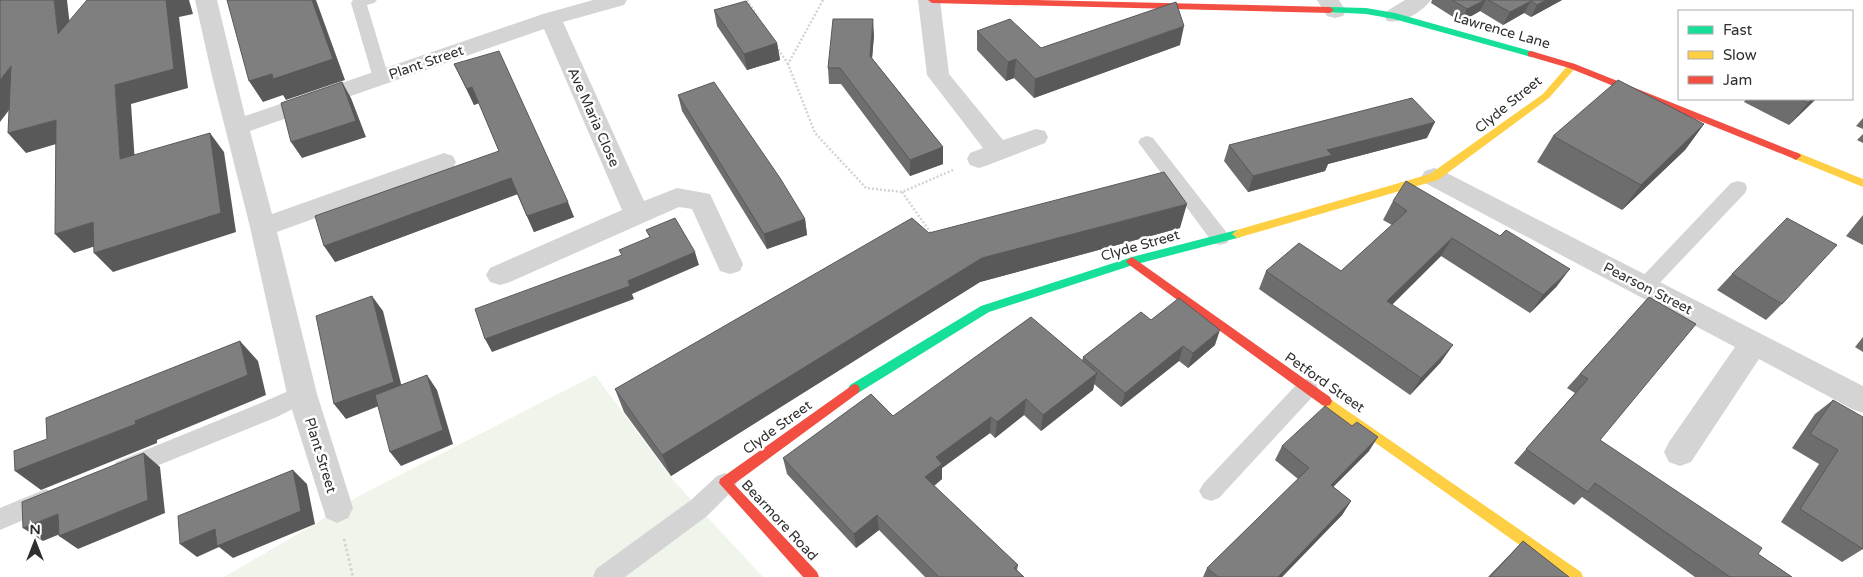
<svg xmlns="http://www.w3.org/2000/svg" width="1863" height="577" viewBox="0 0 1863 577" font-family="'Varela Round',sans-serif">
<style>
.green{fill:#f0f5ec}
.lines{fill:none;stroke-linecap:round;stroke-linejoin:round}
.path-far1{stroke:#d4d4d4;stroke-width:2.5;stroke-dasharray:2 2;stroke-linecap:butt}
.path{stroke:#d4d4d4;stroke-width:3;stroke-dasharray:2.5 2.5;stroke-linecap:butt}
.lane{fill:#d4d4d4;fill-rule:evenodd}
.street{fill:#d4d4d4;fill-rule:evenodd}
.fast{fill:#16e098;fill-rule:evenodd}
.slow{fill:#ffcf43;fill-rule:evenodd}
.jam{fill:#f24e42;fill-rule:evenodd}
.wall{fill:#6d6d6d}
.shaded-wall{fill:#595959}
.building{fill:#7f7f7f;stroke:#595959}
.labels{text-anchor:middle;stroke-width:5;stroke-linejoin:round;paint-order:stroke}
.street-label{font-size:14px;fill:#2f2f2f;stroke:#fff}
</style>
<rect width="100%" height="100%" fill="#fff"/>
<path class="green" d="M595,375L673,480L763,577H224L315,524L357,497Z"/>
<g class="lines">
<g class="path-far1">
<path d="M747,0L758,17"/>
<path d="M823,0L788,64L815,133L866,188L902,192L953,170"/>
<path d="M776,46L788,64"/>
<path d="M902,192L933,236"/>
</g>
<path class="path" d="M344,539L353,577"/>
<g class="lane">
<path d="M353,0H377L374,3L367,5L389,78L387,82L381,83L375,82L373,78L351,3Z"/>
<path d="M1147,136L1153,138L1227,233L1230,238L1227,243L1220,245L1213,243L1141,146L1138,142L1141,138Z"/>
<path d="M1738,181L1745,183L1747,188L1745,193L1652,291L1645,294L1638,291L1635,286L1638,281L1731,183Z"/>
<path d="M1307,379L1315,382L1318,388L1315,394L1219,498L1211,501L1203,498L1199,491L1203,484L1299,382Z"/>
<path d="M302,385L310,388L313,394L310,400L277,417L132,476L124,479L116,476L113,469L116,462L261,403Z"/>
<path d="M725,473L733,476L737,483L733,490L707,516L625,577H593L596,569L691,500L717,476Z"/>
<path d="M46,489L54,493L58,500L54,507L0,530V508Z"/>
</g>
<g class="street">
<path d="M195,0H217L245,116L543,14L593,0H627L624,5L563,22L644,201L677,188L710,194L743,264L740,271L730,274L720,271L692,209L679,207L510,282L500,285L490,282L486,275L490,268L622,210L544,29L250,131L272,214L444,153L453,156L456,162L453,168L277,232L317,394L353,508L348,518L337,523L326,518L287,394L250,227L212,76Z"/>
<path d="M918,0H940L949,74L1003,140L1036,129L1045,131L1048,137L1045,143L988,165L979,168L970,165L967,159L970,153L983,148L927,75Z"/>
<path d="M1317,0H1339L1346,11L1343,16L1335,18L1327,16Z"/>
<path d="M1405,0H1431C1422,12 1402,24 1387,21L1384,16L1387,11Z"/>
<path d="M1434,168L1443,171L1863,386V413L1852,409L1759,359L1691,462L1680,466L1669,462L1664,452L1669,442L1735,347L1425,183L1421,177L1425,171Z"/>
</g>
<g class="fast">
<path d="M1330,7L1366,8L1395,13L1534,52L1536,54L1531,57L1394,19L1366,14L1327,12L1326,10Z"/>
<path d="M1237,230L1241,231L1242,234L1241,237L1133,265L989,312L858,393L854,394L850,393L848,389L850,385L981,306L1132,257Z"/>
</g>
<g class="slow">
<path d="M1572,63L1577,66L1549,98L1438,180L1237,238L1232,234L1237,230L1430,174L1543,94L1569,64Z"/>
<path d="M1796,152L1863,179V187L1792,158L1791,156Z"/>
<path d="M1326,396L1581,572L1583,577H1565L1322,405L1320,401L1322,397Z"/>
</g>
<g class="jam">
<path d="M928,0H1036L1330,7L1334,10L1330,13L932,3Z"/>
<path d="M1531,51L1575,64L1800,154L1801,156L1796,160L1792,158L1569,68L1528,56V52Z"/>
<path d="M1132,257L1330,397L1332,401L1330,405L1326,406L1322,405L1128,264L1126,261Z"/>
<path d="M854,384L858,385L860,389L858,393L734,484L817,572L819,577H803L719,483L720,479Z"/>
</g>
</g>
<g class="wall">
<path d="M1432,0H1562L1531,17L1524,13L1503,25L1480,11L1461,22L1431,3Z"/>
<path d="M714,10L777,43L780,60L747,70L717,26Z"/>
<path d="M977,31L1041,48L1180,45L1034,98L1014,78L1006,81L977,50Z"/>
<path d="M874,35L872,58L943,147V164L910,176L841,84H829L828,68Z"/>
<path d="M454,64L574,217L534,232L517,194L335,262L499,151L479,103L474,105Z"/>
<path d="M678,95L805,219L807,235L767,249L682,111Z"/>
<path d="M1746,99H1816L1789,125L1744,102Z"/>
<path d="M1863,118V129L1856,126Z"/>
<path d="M1704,124L1685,150L1622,210L1537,162L1553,136Z"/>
<path d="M1863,134V143L1857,140Z"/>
<path d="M1427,138L1328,164L1325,171L1248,192L1224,161L1229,145Z"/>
<path d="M1393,201L1557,286L1530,313L1441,256L1392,305L1441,362L1410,395L1259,289L1266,271H1341L1392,225L1383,220Z"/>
<path d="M1863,215V245L1846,236Z"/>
<path d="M1180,228L980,282L671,476L624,412L615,389L929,233Z"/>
<path d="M1732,274L1782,304L1766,320L1717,290Z"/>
<path d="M1649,297L1600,440L1758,554L1792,577H1695L1582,497L1574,505L1514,463L1575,393L1567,388Z"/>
<path d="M1151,320L1215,345L1188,368L1179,361L1121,407L1094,384L1093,390L1041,431L1024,415L995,438L990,433L942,468V479L934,486L1018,565L1017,570L1024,577H925L879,530L856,548L787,474L783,458L893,416L1082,361L1083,357Z"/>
<path d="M1863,337V352L1855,347Z"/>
<path d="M1833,400L1863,549L1842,562L1781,522L1819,464L1792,448L1815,414Z"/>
<path d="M1282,446L1369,451L1333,487L1351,501L1342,515L1282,577H1203L1207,568L1298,479L1275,460Z"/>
<path d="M1523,541L1569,577H1488Z"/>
</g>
<g class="shaded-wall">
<path d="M54,0H67L73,53L58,34Z"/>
<path d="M166,0H189L193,14L179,17L188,88L131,104L136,178L120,159L115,85Z"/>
<path d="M312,0H316L345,80L286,100L283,95L263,102L249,81Z"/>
<path d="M1485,0H1486L1480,11L1461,22L1467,9Z"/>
<path d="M1546,0H1562L1531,17L1537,5Z"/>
<path d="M1531,1L1524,13L1503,25L1510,12Z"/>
<path d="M873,19L874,35L871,72L870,56Z"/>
<path d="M1184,26L1180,45L1034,98L1035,79Z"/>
<path d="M777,43L780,60L747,70L744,54Z"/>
<path d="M1016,59L1014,78L1006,81L1008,62Z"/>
<path d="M11,66L28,85L0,122V80Z"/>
<path d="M342,82L351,98L366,137L302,158L291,142Z"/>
<path d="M472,87L479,103L474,105L467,89Z"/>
<path d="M1812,99H1816L1789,125L1808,103Z"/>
<path d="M56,120L73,139L26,153L8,133Z"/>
<path d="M1435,122L1427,138L1328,164L1325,171L1248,192L1253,176L1327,150Z"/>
<path d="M1704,124L1685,150L1622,210L1641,185Z"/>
<path d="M210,133L224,152L236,232L113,272L94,253Z"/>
<path d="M943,147V164L910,176V160Z"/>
<path d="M511,178L518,194L335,262L324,246Z"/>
<path d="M568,202L574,217L534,232L527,216Z"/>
<path d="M1187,204L1180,228L980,282L671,476L662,455L982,258Z"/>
<path d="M805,219L807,235L767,249L764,234Z"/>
<path d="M93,222L111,241L74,253L55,234Z"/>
<path d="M1452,238L1441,256L1377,319L1387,301Z"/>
<path d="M695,252L699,265L632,294L634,299L492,352L485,339Z"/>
<path d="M1570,269L1557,286L1530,313L1543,295Z"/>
<path d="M372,296L383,311L404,396L346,419L334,404Z"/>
<path d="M1220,330L1215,345L1188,368L1193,353Z"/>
<path d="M240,341L258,361L266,395L157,440V443L41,490L15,471L135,421Z"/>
<path d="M1453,345L1441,362L1410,395L1421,378Z"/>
<path d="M1183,346L1179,361L1121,407L1125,393Z"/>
<path d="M1097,373L1093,390L1041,431L1043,415Z"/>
<path d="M427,375L437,390L453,444L401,466L390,452Z"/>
<path d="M1026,399L1024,415L995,438L997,422Z"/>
<path d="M991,417L990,433L942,468V479L925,493V477L936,457Z"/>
<path d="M1378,437L1369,451L1322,498L1331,485Z"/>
<path d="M144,453L160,467L165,513L78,549L59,536Z"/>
<path d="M293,470L307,484L315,524L233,558L219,547L197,557L180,544Z"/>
<path d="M1351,501L1342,515L1282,577H1278Z"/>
<path d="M58,514L77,527L43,541L23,528Z"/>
<path d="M877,515L879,530L856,548L854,534Z"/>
</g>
<g class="building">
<path d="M0,0H54L58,34L87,0H166L174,69L115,85L120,159L210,133L221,213L94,253L93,222L55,234L56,120L8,133L11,66L0,80Z"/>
<path d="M227,0H312L333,59L273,79L272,74L249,81Z"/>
<path d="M1452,0H1485L1467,9Z"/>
<path d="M1488,0H1546L1537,5L1531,1L1510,12Z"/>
<path d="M746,1L777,43L744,54L714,10Z"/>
<path d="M1176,2L1184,26L1035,79L1016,59L1008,62L977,31L1010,19L1041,48Z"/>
<path d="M833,19H873L870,56L943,147L910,160L840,68H828Z"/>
<path d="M499,51L568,202L527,216L511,178L324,246L315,216L499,151L472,87L467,89L454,64Z"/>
<path d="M1618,80L1704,124L1641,185L1553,136Z"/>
<path d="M342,82L356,121L291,142L281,103Z"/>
<path d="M714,82L780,178L805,219L764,234L678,95Z"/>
<path d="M1412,98L1435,122L1327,150L1332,155L1253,176L1229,145Z"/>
<path d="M1800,99H1812L1808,103Z"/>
<path d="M1164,172L1187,204L982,258L662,455L615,389L912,218L929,233Z"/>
<path d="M1406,181L1500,236L1506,230L1570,269L1543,295L1452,238L1387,301L1453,345L1421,378L1266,271L1299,243L1341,271L1407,211L1393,201Z"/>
<path d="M675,218L695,252L628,281L630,286L485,339L475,309L622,255L619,250L650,237L646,230Z"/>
<path d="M1787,218L1837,245L1782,304L1732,274Z"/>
<path d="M372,296L394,382L334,404L316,316Z"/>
<path d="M1649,297L1696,324L1600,440L1762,548L1758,554L1792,577H1730L1595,483L1588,492L1526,449L1588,379L1580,374Z"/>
<path d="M1179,298L1220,330L1193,353L1183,346L1125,393L1083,357L1141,312L1151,320Z"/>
<path d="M1031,317L1097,373L1043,415L1026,399L997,422L991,417L936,457L942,464L925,477L1018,565L1014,568L1024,577H939L877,515L854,534L783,458L871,394L893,416Z"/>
<path d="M240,341L248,375L135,421L136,424L15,471L14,451L47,439L46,418Z"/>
<path d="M427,375L443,430L390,452L375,395Z"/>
<path d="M1833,400L1863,417V549L1800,509L1838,450L1810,434Z"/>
<path d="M1325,406L1352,426L1357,422L1378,437L1331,485L1351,501L1278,577H1218L1207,568L1309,468L1282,446Z"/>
<path d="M144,453L148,500L59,536L58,514L23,528L22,502Z"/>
<path d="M293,470L301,511L217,546L215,529L180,544L178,516Z"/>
<path d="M1523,541L1569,577H1490Z"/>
</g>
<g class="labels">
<g class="street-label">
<text transform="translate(1502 30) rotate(16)" y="5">Lawrence Lane</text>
<text transform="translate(426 62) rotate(-19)" y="5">Plant Street</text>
<text transform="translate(1508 104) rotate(-39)" y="5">Clyde Street</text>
<text transform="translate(594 117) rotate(66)" y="5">Ave Maria Close</text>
<text transform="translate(1140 245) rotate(-16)" y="5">Clyde Street</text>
<text transform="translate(1648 288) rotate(27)" y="5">Pearson Street</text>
<text transform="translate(1325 382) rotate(35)" y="5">Petford Street</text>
<text transform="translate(777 427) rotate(-36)" y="5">Clyde Street</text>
<text transform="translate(321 455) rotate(73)" y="5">Plant Street</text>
<text transform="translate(780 520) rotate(47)" y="5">Bearmore Road</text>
</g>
</g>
<rect x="1678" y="10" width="175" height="90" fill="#ffffff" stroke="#acacac"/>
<rect x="1688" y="26" width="25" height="8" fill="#16e098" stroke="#acacac"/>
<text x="1723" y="35" font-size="15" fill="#2f2f2f">Fast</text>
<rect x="1688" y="51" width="25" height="8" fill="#ffcf43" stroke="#acacac"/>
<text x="1723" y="60" font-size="15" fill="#2f2f2f">Slow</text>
<rect x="1688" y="76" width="25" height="8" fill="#f24e42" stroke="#acacac"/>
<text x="1723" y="85" font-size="15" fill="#2f2f2f">Jam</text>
<g transform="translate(35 542)" stroke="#ffffff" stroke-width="4" paint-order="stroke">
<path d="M0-4L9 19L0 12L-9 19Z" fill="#2f2f2f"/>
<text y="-8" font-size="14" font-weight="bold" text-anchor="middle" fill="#2f2f2f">N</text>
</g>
</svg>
